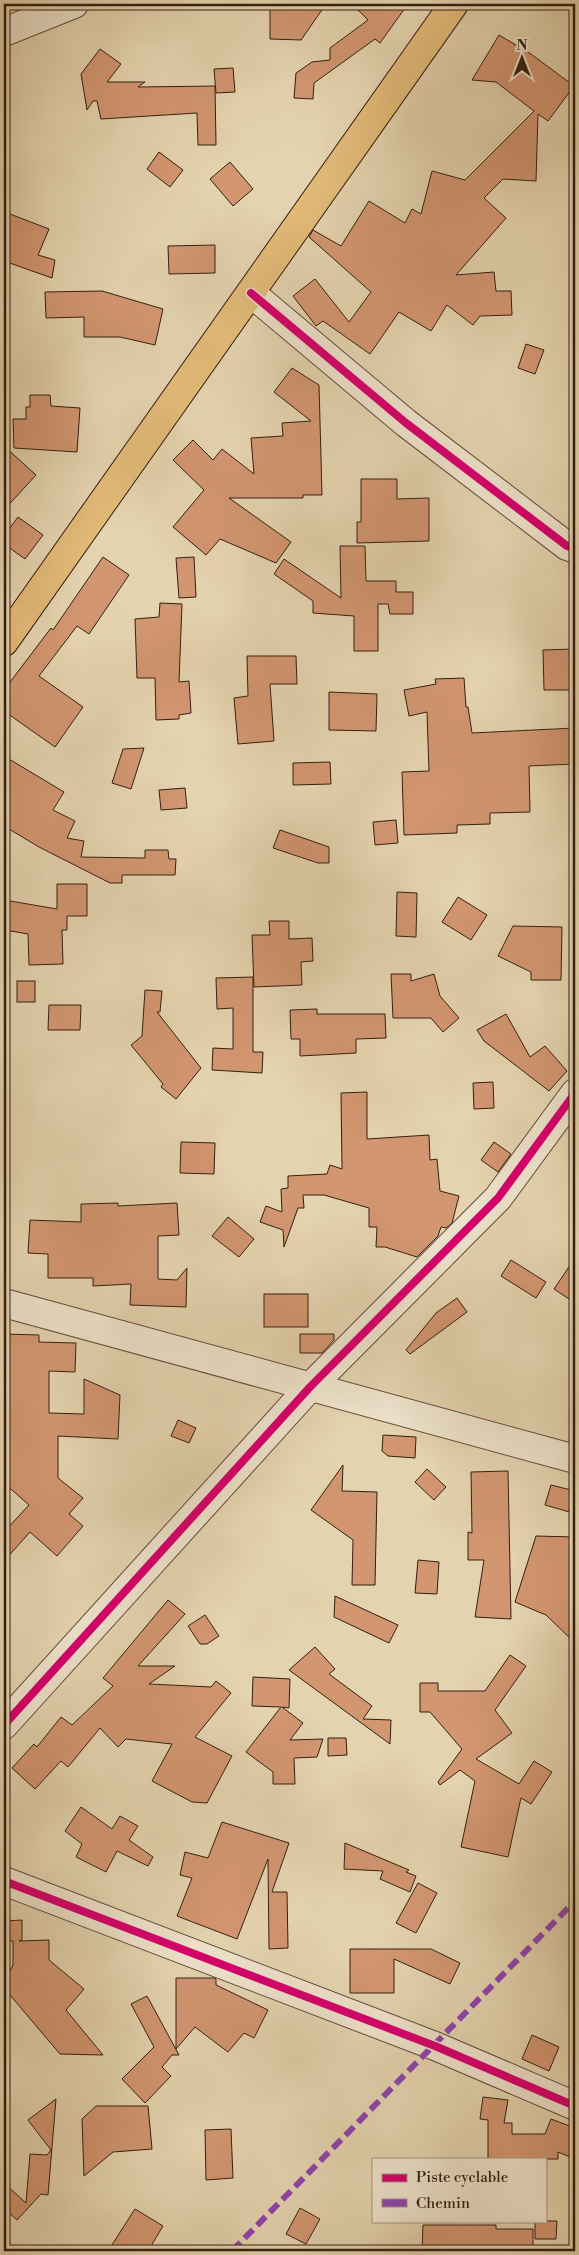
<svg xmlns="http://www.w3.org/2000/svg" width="579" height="2255" viewBox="0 0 579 2255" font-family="'Libre Bodoni',serif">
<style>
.building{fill:#d29671;stroke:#341f10}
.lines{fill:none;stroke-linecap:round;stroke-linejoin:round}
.minor-casing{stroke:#604c38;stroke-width:30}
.major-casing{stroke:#341f10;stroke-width:30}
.minor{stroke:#ede2cb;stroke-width:28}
.major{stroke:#e2ba78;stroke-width:28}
.quiet{stroke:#8e44ad;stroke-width:6;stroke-dasharray:12 6;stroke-linecap:butt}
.cycleway-casing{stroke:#ede2cb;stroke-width:11}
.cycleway{stroke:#d6006c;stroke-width:8}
</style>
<rect width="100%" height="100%" fill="#e4d3af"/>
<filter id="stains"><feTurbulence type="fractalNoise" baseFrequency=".004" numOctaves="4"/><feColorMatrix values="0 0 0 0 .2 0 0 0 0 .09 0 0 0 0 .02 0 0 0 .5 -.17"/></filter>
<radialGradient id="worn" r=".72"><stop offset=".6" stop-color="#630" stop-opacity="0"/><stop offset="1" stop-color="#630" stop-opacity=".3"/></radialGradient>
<g class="building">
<path d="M270,4H326L301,40L270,39Z"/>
<path d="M352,4H408L380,43L375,39L314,83L313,99L294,98L296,73L312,62L330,60V48L368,20Z"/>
<path d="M499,35L531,54L574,86L548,121L538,114L536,181L503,179L484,198L506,218L456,275L494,272L496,291H511L512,315L480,316L473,325L447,305L431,331L399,312L370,354L323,321L316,326L293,296L315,279L349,322L371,292L309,237L313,230L341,246L369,201L405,223L412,209L421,214L432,171L465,180L534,111L496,82L472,80Z"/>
<path d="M100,49L121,64L107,82H145L138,87L215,86L216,145H198L197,113L101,119L97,101H93L87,110L81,74Z"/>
<path d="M233,68L235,92L216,93L214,69Z"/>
<path d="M159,152L183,170L170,187L147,169Z"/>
<path d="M230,162L253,189L233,206L210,179Z"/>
<path d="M10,214L49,229L38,255L55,260L52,278L4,261V226Z"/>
<path d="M215,245V273L169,274L168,246Z"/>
<path d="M102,291L163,309L155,345L120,337H84V317L46,318L45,292Z"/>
<path d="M526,344L544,350L535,374L518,368Z"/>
<path d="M292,368L319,385L322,495H303V498H229L291,542L276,563L220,539L206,555L173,527L204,490L173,460L193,440L213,460L222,449L254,474L251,438L283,436L282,423L311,421L274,392Z"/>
<path d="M30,395H50L51,406L80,408L77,452L14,448L13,419H26V407H30Z"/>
<path d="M4,446L36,475L4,510Z"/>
<path d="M361,479H397V499L429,498V541L357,543V522H361Z"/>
<path d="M18,517L43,535L25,559L4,544V536Z"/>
<path d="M340,546H365L366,581H396V592H413V614H390L388,604H378V651H354V616L313,613V601L274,574L284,559L341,598Z"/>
<path d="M103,557L129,575L89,634L77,626L39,676L83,707L55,747L4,711V690L51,628L53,630Z"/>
<path d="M194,557L196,597L179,598L176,558Z"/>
<path d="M160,603L182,604L179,682L189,681L191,713L179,715V719L156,720L155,678H137L135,619L159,617Z"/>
<path d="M575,649V690H544L543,650Z"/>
<path d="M247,656H296L297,684H270L274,741L238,744L234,698L248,696Z"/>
<path d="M464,678L466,707H468L472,733L575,728V764L529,766L530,812L490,813V824L457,825V833L404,835L402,772L429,771L427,712L409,716L404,690L436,684L435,679Z"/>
<path d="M329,692L377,694L376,731L329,730Z"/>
<path d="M144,748L131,789L112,783L123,749Z"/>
<path d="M4,756L64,792L53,810L75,821L67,838L84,841L81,857L145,858V850H168L169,859H176L175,875H122V883H110L39,847L4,826Z"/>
<path d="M330,762L331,784L293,785V763Z"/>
<path d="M185,788L187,808L161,810L159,790Z"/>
<path d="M396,820L398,843L375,845L373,822Z"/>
<path d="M280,830L329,847V863H318L273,848Z"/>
<path d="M57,884H87V916H67V930H62L63,964L29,965L28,934L5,930L10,901L57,909Z"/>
<path d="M397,892L417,893L416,937L396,936Z"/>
<path d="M458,897L487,915L471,940L442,922Z"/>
<path d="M269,921H289V939L312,938L313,961L301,962L302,985L254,987L252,935H270Z"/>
<path d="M513,926L562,927L561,980H531V972L498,956Z"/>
<path d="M391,974H411V981L434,974L440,996L459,1018L443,1032L431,1018H393Z"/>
<path d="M253,977V1052H263L262,1073L212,1070L213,1048L233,1049V1008L217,1009L216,978Z"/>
<rect x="17" y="981" width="18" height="21"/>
<path d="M145,990L162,991L160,1012H157L201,1068L176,1099L161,1087L163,1084L131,1045L142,1036Z"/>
<path d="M49,1005H81L80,1030H48Z"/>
<path d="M317,1009V1014H385L386,1038L356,1039V1053L300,1056V1039H291L290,1010Z"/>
<path d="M506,1014L530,1057L545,1046L567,1071L549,1091L484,1041L477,1030Z"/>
<path d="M493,1082L494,1108L474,1109L473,1083Z"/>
<path d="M367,1092V1139L429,1135L430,1160L437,1159L440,1191L459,1196L452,1223L446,1228L441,1227L438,1236L417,1257L385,1247H376L377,1227H369V1208L324,1195H303L304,1208H298L284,1247L283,1230L260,1222L266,1206L282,1212L281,1189L288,1188V1176L327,1174L330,1165L342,1169L341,1093Z"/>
<path d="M181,1142L215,1143L214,1174L180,1173Z"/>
<path d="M494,1142L511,1154L498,1172L481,1160Z"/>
<path d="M118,1203V1206L177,1203L179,1235L158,1236V1279L177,1280L187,1268L186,1307L130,1305L131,1284L93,1286V1278H48V1254L28,1253L30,1220L81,1222V1204Z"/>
<path d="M228,1217L254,1239L239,1257L212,1236Z"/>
<path d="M575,1258V1303L554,1289Z"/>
<path d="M511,1260L546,1282L536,1298L501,1276Z"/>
<rect x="264" y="1294" width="44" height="33"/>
<path d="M457,1298L467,1312L410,1354L406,1350L436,1313Z"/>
<path d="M4,1334L39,1335V1342L76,1343L75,1372L49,1371V1413L84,1414V1379L120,1395L118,1439L58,1436V1478L83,1498L69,1514L83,1526L57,1556L30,1532L4,1561V1532L29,1505L4,1483Z"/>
<path d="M300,1334H334V1340L322,1353H300Z"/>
<path d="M178,1420L196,1428L189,1443L171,1436Z"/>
<path d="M383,1435L416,1437L415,1458L388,1456L382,1451Z"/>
<path d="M343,1465L342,1491L377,1492L375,1585H352L353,1540L311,1510Z"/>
<path d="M427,1469L446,1487L434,1500L415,1482Z"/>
<path d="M508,1471L511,1619L475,1617L484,1560H468V1532L472,1533L471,1472Z"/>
<path d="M551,1485L575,1491L573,1513L545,1505Z"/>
<path d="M536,1536L575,1537V1643L546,1615L515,1602Z"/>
<path d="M418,1560L439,1562L437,1594L415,1593Z"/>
<path d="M335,1596L398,1625L389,1643L334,1617Z"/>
<path d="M168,1600L185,1614L138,1666H175L149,1684L211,1687L216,1681L231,1693L195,1737L232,1756L207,1803L192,1802L152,1781L172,1744L126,1739L118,1747L100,1728L68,1767L61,1761L35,1789L12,1768L34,1744L37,1747L61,1717L72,1725L113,1686L103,1678Z"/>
<path d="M205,1615L219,1636L207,1644H200L188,1626Z"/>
<path d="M315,1647L335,1669L329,1674L372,1706L363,1719L391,1720L390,1744L289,1670Z"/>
<path d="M510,1655L526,1666L495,1710L512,1733L476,1759L519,1784L534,1761L552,1772L531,1804L521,1798L508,1857L461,1847L475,1781L460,1770L440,1785L438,1782L462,1749L430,1712H420V1683H438V1691H485Z"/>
<path d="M253,1677L290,1679L289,1708L282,1707L303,1723L290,1740L323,1739L317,1757L294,1758L295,1784H273V1772L246,1752L281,1707L252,1706Z"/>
<path d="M328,1738H346L347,1755L328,1756Z"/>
<path d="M81,1807L112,1829L120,1816L138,1826L129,1840L153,1857L148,1866L117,1851L106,1872L76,1857L82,1844L65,1831Z"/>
<path d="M222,1822L289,1843L272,1892H287L288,1948L269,1949L268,1859L237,1939L177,1916L192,1878L180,1875L185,1852L208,1858Z"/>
<path d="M345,1843L409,1870L406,1872L416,1876L410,1892L380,1879L383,1871L344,1869Z"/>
<path d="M418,1883L437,1893L416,1933L396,1923Z"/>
<path d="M22,1920V1940L19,1941L49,1940V1960L84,1989L66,2010L103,2055L60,2054L4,1988V1983L13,1965V1941H4V1921Z"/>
<path d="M350,1949H431L460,1963L450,1984L394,1959V1993H350Z"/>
<path d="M176,1978H214L216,1979V1985L268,2010L254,2038L244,2033L228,2052L195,2027L176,2049Z"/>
<path d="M147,1996L179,2055H172L162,2067L171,2076L145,2103L122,2079L154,2047L131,2004Z"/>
<path d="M532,2035L559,2047L549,2071L522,2059Z"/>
<path d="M483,2097L508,2100L504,2123H512V2134H545L551,2119L575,2128V2159L558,2152V2159H488V2120L480,2119Z"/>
<path d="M56,2099L48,2195L41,2194L17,2220L4,2208V2183L26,2203L30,2154L47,2155L51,2150L28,2120Z"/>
<path d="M96,2106H148L152,2149L113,2152L84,2176L82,2119Z"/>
<path d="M231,2129L233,2178L206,2180L205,2130Z"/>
<path d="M300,2208L320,2219L306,2244L286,2234Z"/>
<path d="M135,2209L163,2226L148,2251H108Z"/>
<path d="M535,2221H557L556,2239H535Z"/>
<path d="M423,2225H496V2229H533V2251H422Z"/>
</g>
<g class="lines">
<defs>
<g id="minor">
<path d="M4,32L74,4"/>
<path d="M251,293L406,423L567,546L575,549"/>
<path d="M4,1303L575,1459"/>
<path d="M4,1725L310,1387L498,1198L575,1093"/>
<path d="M4,1881L435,2046L575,2106"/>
</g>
<path id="major" d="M4,642L454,4"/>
</defs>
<use href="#minor" class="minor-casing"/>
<use href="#major" class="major-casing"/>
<use href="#minor" class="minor"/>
<use href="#major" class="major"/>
<path class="quiet" d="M232,2251L575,1901"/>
<defs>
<g id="cycleway">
<path d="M251,293L406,423L567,546L575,549"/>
<path d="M4,1725L310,1387L498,1198L575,1093"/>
<path d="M4,1881L435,2046L575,2106"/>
</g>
</defs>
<use href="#cycleway" class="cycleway-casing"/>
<use href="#cycleway" class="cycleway"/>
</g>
<rect width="579" height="2255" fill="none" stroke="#e4d3af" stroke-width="20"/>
<rect x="5" y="5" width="569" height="2245" fill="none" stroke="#341f10" stroke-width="2.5"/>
<rect x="10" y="10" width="559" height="2235" fill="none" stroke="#341f10"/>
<rect x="372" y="2158" width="175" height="65" fill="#ede2cb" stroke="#a39480"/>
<rect x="382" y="2174" width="25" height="8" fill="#d6006c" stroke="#a39480"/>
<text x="416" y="2182" font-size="15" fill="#341f10">Piste cyclable</text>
<rect x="382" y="2199" width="25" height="8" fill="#8e44ad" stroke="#a39480"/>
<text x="416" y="2208" font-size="15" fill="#341f10">Chemin</text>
<g transform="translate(522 58)" stroke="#ede2cb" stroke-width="4" paint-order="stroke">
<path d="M0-4L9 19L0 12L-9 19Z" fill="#341f10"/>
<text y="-8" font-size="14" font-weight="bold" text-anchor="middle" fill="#341f10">N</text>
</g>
<rect width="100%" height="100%" filter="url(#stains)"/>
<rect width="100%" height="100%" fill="url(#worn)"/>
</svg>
